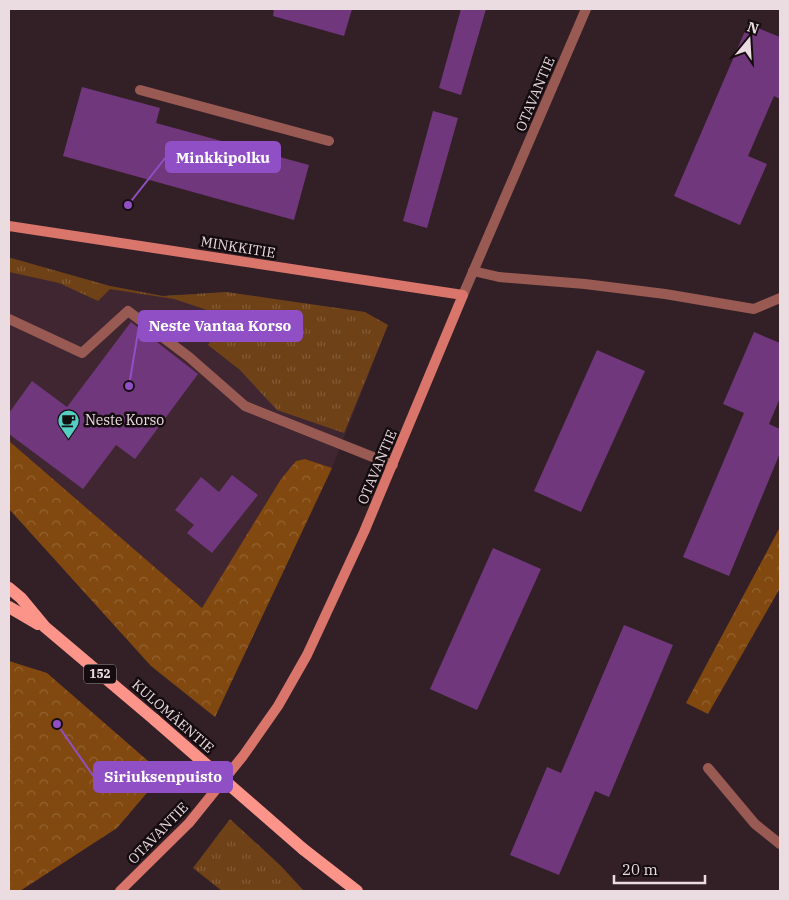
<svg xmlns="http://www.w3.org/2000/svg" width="789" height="900" viewBox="0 0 789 900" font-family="'IBM Plex Serif',serif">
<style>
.built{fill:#402631}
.grass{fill:url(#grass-tufts)}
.forest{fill:url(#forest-crowns)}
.building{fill:#71377d}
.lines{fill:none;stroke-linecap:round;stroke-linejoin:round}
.service{stroke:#985a53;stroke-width:10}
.minor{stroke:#985a53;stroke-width:10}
.tertiary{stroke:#985a53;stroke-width:10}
.secondary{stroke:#d9756b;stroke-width:10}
.primary{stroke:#fc9489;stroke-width:12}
.primary-bridge{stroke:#fc9489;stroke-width:12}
.labels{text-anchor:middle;stroke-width:5;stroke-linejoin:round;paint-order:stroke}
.shield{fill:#150c10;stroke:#aa9ea2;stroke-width:1}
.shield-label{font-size:12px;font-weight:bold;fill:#eadce1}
.street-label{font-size:14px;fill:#eadce1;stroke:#150c10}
.poi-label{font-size:14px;fill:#eadce1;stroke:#150c10;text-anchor:start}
.leader{fill:none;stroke:#914fc6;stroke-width:2}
.callout-dot{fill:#914fc6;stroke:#150c10;stroke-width:2}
.callout{fill:#914fc6;stroke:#914fc6;stroke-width:2}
.callout-label{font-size:15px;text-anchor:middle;font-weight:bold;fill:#fff}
</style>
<defs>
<pattern id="grass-tufts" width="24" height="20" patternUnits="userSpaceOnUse" patternTransform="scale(1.25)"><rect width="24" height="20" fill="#6e4116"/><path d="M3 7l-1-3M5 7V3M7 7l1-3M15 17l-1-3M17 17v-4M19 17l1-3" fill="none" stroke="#835c38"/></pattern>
<pattern id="forest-crowns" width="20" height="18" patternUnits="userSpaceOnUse" patternTransform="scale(1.25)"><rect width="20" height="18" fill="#81490f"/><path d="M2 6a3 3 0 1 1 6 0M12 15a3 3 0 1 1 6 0" fill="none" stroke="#936332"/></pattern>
</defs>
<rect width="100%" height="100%" fill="#332027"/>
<path class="built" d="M11,258L110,286L163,296L226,292L365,312L388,325L332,468L305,459L296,461L281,479L203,609L9,441V259Z"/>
<g class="grass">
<path d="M11,258L110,286L163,296L226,292L365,312L388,325L344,433L277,410L240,370L208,345L225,316L174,299L110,289L98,301L59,283L9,272V259Z"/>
<path d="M230,819L281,866L304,891H222L193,868Z"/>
</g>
<g class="forest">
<path d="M9,441L202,608L281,479L296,461L305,459L332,468L215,717L151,666L9,509Z"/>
<path d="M780,527V588L708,714L686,703Z"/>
<path d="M9,661L47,673L163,774L117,828L20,891H9Z"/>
</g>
<g class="building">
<path d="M274,9H352L344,36L273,16Z"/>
<path d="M461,9H486L461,95L439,88Z"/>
<path d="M748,24L780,37V99L774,96L748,156L767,164L740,225L674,196Z"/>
<path d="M82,87L160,108L156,123L309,165L294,220L63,156Z"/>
<path d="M433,111L458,118L427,228L403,221Z"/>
<path d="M131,322L198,374L135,459L116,445L83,489L9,434V413L32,381L67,407Z"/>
<path d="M754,332L780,343V398L769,424L780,429V453L729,576L683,557L744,413L723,404Z"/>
<path d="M597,350L645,371L581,512L534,491Z"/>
<path d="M232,475L258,495L212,553L187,533L194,525L175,510L201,477L219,492Z"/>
<path d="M493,548L541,569L477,710L430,689Z"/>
<path d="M624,625L673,645L609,797L595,791L559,875L510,855L547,767L561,773Z"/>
</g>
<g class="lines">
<g class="service">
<path d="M140,90L329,141"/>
<path d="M473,271L499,277L585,284L665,294L754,309L780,298"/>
<path d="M9,319L82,353L128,311L189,357L245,406L393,465"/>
</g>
<path class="minor" d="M708,768L755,824L780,844"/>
<path class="tertiary" d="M463,295L586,9"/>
<path class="secondary" d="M9,226L463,295L364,532L307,655L278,706L243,756L189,823L120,891"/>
<g class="primary">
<path d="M9,588L21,598L45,627L155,720"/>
<path d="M9,607L38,624"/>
<path d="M303,849L357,891"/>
</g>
<path class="primary-bridge" d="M155,720L303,849"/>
</g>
<defs>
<symbol id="cafe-pin" viewBox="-11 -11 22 30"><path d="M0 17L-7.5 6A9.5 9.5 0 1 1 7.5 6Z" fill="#56cec3" stroke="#150c10"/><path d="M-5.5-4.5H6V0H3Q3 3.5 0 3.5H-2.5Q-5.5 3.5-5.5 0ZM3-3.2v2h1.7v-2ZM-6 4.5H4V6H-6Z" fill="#111"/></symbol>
</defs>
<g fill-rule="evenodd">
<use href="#cafe-pin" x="56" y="408" width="25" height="34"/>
</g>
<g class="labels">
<rect class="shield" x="84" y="664.5" width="32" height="19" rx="4"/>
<g class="shield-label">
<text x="100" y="678">152</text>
</g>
<g class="street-label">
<text transform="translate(535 94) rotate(-67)" y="5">OTAVANTIE</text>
<text transform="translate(238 247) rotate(9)" y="5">MINKKITIE</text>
<text transform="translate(377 467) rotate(-67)" y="5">OTAVANTIE</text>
<text transform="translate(173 716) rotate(41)" y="5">KULOMÄENTIE</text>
<text transform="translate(158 833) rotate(-46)" y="5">OTAVANTIE</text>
</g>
<g class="poi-label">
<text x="85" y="425">Neste Korso</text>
</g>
</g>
<path class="leader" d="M128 205L166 157M129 386L139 326M57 724L94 777"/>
<g class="callout-dot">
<circle cx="128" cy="205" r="5"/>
<circle cx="129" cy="386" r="5"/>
<circle cx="57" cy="724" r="5"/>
</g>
<g class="callout">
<rect x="166" y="142" width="114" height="30" rx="5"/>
<rect x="139" y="311" width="163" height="30" rx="5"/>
<rect x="94" y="762" width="138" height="30" rx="5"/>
</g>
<g class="callout-label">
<text x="223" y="163">Minkkipolku</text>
<text x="220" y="331">Neste Vantaa Korso</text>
<text x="163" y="782">Siriuksenpuisto</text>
</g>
<rect width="789" height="900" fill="none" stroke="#eadce1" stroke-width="20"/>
<g transform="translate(749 40) rotate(18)" stroke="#150c10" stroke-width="4" paint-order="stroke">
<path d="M0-4L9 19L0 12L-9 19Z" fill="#eadce1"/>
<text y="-8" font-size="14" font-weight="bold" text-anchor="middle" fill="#eadce1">N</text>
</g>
<path d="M614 875v8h91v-8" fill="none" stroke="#eadce1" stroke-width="2.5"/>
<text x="622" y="875" font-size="15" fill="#eadce1" stroke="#150c10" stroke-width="4" paint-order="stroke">20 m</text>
</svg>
